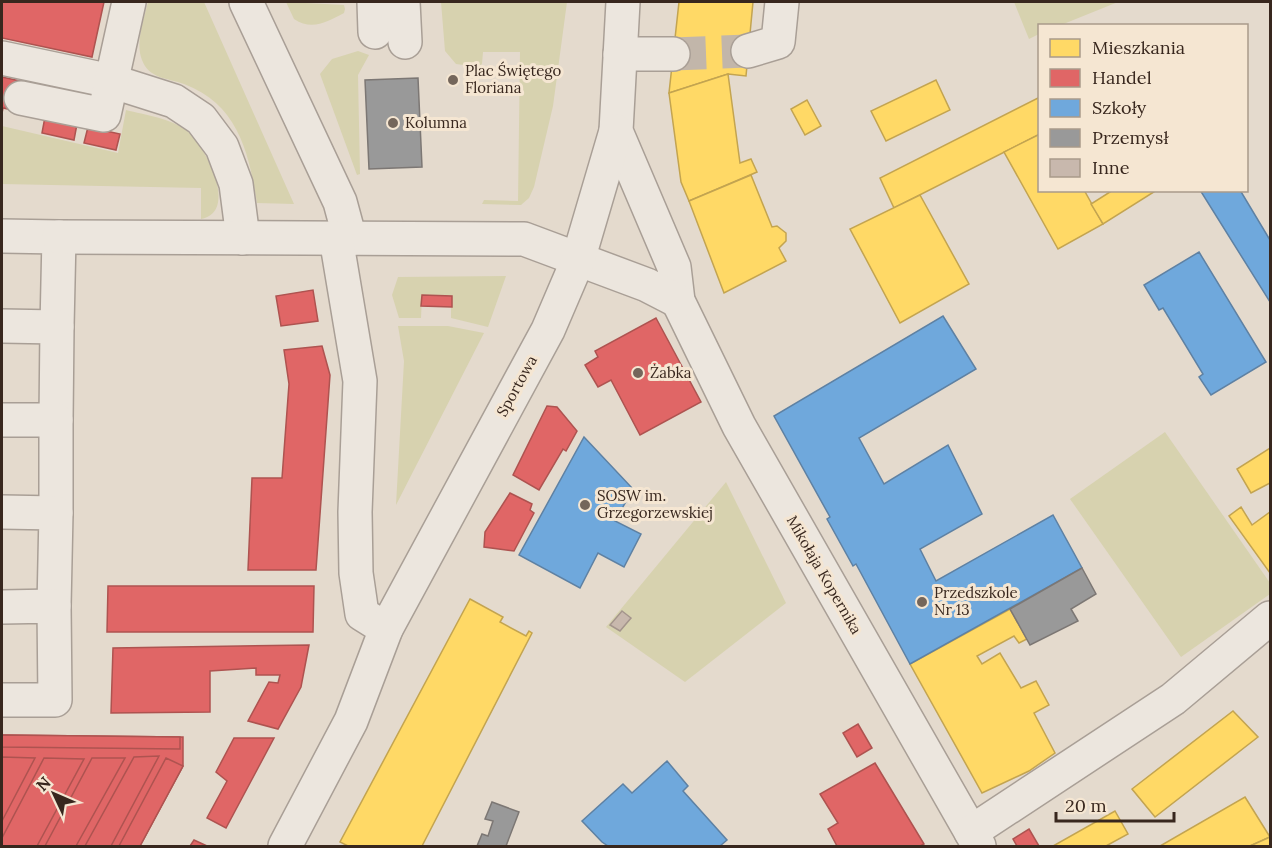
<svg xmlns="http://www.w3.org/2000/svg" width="1272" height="848" viewBox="0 0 1272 848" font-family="Lora,serif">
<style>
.green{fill:#d7d2af}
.homes{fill:#ffd966;stroke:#c3a450;stroke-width:1.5}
.shops{fill:#e06666;stroke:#ae5350;stroke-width:1.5}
.schools{fill:#6fa8dc;stroke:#5e81a3;stroke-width:1.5}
.industry{fill:#999;stroke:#7c7774;stroke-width:1.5}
.building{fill:#c8b8ad;stroke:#a4958c;stroke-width:1.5}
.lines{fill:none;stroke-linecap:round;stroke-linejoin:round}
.minor-tunnel{stroke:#c2b6aa;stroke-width:33;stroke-dasharray:33 16;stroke-linecap:butt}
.minor-casing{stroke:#a99f96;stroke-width:36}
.minor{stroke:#ece6de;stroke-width:33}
.poi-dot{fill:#74665b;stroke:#f5e6d2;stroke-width:2}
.labels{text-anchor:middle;stroke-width:6;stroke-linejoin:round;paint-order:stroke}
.poi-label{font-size:15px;fill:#38271e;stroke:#f5e6d2;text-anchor:start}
.street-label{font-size:15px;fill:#38271e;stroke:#f5e6d2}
</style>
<rect width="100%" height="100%" fill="#e4dacd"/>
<g class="green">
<path d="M148,2H204L294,204L257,203C249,153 238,104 184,84C168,78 149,79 142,60C135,43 144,19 148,2Z"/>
<path d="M286,2L344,5L345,9L344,13C327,22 312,31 294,19Z"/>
<path d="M441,2H567L553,106L534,187L529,198L521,205L482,204L484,200L518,201L520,52H483L482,64L478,67L456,64L445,51Z"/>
<path d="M1014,2H1118L1061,25L1040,26L1039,34L1029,39Z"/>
<path d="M358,51L369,55L358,75L360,174L357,175L320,74L332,59Z"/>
<path d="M126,110C145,115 171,118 187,131C205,145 240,212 201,219V188L2,184V126L118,153Z"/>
<path d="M506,276L488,327L451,318V296L422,295L421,318H399L392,295L398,277Z"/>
<path d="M398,326H448L484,333L396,505L404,361Z"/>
<path d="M1165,432L1270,583V594L1181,657L1070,499Z"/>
<path d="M726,482L786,603L685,682L606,627Z"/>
</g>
<g class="homes">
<path d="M679,2H753L746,76L728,74L669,93Z"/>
<path d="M728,74L740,163L751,159L757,172L689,201L681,182L669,93Z"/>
<path d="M936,80L950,110L886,141L871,111Z"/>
<path d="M1040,97V134L894,208L880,178Z"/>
<path d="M807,100L821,126L805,135L791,109Z"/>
<path d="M1040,134V190H1084L1103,224L1058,249L1004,152Z"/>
<path d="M751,175L772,227L777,226L786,233V241L779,248L786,261L724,293L689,201Z"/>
<path d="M1113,190H1157L1103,224L1091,204Z"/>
<path d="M920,195L969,284L900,323L850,229Z"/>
<path d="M1270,448V483L1251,493L1237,469Z"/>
<path d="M1241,507L1252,525L1270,512V573L1229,516Z"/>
<path d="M470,599L503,617L500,622L526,636L529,631L532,633L422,846H348L340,842Z"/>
<path d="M1010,609L1027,639L1019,643L1014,636L977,656L982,664L1000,653L1021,688L1036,681L1049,705L1034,713L1055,753L1029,771L982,793L910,664Z"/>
<path d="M1233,711L1258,737L1155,817L1132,789Z"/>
<path d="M1245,797L1270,837L1250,846H1160Z"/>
<path d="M1115,811L1128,834L1106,846H1053Z"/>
<path d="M1270,837V846H1250Z"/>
</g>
<g class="shops">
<path d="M2,2H104L92,57L2,38Z"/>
<path d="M2,77L25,82L18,111L3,108L2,113Z"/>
<path d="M45,117L77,124L74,140L42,133Z"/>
<path d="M88,127L120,134L116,150L84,143Z"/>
<path d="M313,290L318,321L281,326L276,296Z"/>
<path d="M422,295L452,296V307L421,306Z"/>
<path d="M656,318L701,402L640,435L611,380L598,387L585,365L598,357L595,351Z"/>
<path d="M322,346L330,375L316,570H248L252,478H282L289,384L284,350Z"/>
<path d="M547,406L557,407L577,431L566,451L563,449L539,490L513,475Z"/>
<path d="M510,493L532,504L530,510L534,513L514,551L484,547L485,532Z"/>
<path d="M108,586H314L313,632H107Z"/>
<path d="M309,645L301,687L278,729L248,721L269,682L278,683L280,675H256V668L210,671V712L111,713L113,648Z"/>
<path d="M858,724L872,748L857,757L843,733Z"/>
<path d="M2,735L180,737H183V766L140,846H2Z"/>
<path d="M2,735L180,737V749L2,747Z"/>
<path d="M234,738H274L226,828L207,818L227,781L216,772Z"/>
<path d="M159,756L111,846H85L134,757Z"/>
<path d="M2,757L35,758L2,821Z"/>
<path d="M44,758L84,759L37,846H2V838Z"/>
<path d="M92,758H125L76,846H45Z"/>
<path d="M166,758L183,766L140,846H119Z"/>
<path d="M875,763L924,844L920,846H837L828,829L838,823L820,794Z"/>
<path d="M1029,829L1039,846H1017L1013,839Z"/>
<path d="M194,840L207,846H190Z"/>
</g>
<g class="schools">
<path d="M1200,190H1240L1270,240V302Z"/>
<path d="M1199,252L1266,362L1211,395L1199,377L1203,374L1163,308L1159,310L1144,285Z"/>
<path d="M943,316L976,369L859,438L884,484L948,445L982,514L920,549L936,581L1053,515L1082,568L910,664L856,564L853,566L827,519L830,517L774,416Z"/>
<path d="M584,437L633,489L615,521L641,534L624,567L598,553L580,588L519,555Z"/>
<path d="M667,761L688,786L683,791L727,840L720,846H608L602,842L582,821L623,784L632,793Z"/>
</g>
<g class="industry">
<path d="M418,78L422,167L369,169L365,80Z"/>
<path d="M1082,568L1096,594L1071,609L1078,621L1030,645L1010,609Z"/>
<path d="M492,802L519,812L506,846H477L482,834L488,836L493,821L485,819Z"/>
</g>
<path class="building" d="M622,611L631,618L620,631L610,625Z"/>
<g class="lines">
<path class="minor-tunnel" d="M673,54L748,51"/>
<defs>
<g id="minor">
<path d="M246,2L340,202L350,239"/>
<path d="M374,2L375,32"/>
<path d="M403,2L405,42"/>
<path d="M623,2L616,131L674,267L678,301L739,426L979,846"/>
<path d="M748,51L778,42L782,2"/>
<path d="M620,54H673"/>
<path d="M2,58L111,81L174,101L201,119L222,147L236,184L243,238"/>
<path d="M21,98L104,115L129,2"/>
<path d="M2,236L59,237L57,327"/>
<path d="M59,237L524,239L647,285L678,301"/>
<path d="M336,238L360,381L355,512L356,573L362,614L386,629"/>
<path d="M2,326L57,327L56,420"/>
<path d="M2,420H56V513"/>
<path d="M2,512L56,513L54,606"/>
<path d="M2,607L54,606L55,700H2"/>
<path d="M971,832L1173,699L1270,618"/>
<path d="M285,846L351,721L386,629L548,330L578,260L616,131"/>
</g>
</defs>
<use href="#minor" class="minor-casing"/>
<use href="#minor" class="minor"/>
</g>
<g class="poi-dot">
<circle cx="453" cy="80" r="6"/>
<circle cx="393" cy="123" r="6"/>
<circle cx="638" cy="373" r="6"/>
<circle cx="585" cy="505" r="6"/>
<circle cx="922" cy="602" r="6"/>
</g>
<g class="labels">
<g class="poi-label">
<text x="465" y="76">Plac Świętego<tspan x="465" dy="17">Floriana</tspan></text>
<text x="405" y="128">Kolumna</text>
<text x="650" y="378">Żabka</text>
<text x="597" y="501">SOSW im.<tspan x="597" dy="17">Grzegorzewskiej</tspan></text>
<text x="934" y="598">Przedszkole<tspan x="934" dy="17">Nr 13</tspan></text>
</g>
<g class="street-label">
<text transform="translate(517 386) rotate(-61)" y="5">Sportowa</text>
<text transform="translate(824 575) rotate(60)" y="5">Mikołaja Kopernika</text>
</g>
</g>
<rect width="1272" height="848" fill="none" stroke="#38271e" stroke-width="6"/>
<rect x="1038" y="24" width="210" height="168" fill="#f5e6d2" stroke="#a99a8a" stroke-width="1.5"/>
<rect x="1050" y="39" width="30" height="18" fill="#ffd966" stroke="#a99a8a" stroke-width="1.5"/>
<text x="1092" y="54" font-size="18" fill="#38271e">Mieszkania</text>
<rect x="1050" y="69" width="30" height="18" fill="#e06666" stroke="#a99a8a" stroke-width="1.5"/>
<text x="1092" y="84" font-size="18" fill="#38271e">Handel</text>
<rect x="1050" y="99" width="30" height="18" fill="#6fa8dc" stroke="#a99a8a" stroke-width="1.5"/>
<text x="1092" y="114" font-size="18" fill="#38271e">Szkoły</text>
<rect x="1050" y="129" width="30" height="18" fill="#999999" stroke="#a99a8a" stroke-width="1.5"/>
<text x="1092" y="144" font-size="18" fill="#38271e">Przemysł</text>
<rect x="1050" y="159" width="30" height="18" fill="#c8b8ad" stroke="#a99a8a" stroke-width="1.5"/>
<text x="1092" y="174" font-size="18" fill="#38271e">Inne</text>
<g transform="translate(54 794) rotate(314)" stroke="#f5e6d2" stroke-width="4.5" paint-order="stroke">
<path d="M0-4.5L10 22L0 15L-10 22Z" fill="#38271e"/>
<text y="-9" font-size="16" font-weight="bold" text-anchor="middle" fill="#38271e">N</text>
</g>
<path d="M1056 812v9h118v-9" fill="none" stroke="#38271e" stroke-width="3"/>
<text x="1065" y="812" font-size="18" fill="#38271e" stroke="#f5e6d2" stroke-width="4.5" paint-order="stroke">20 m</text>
</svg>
